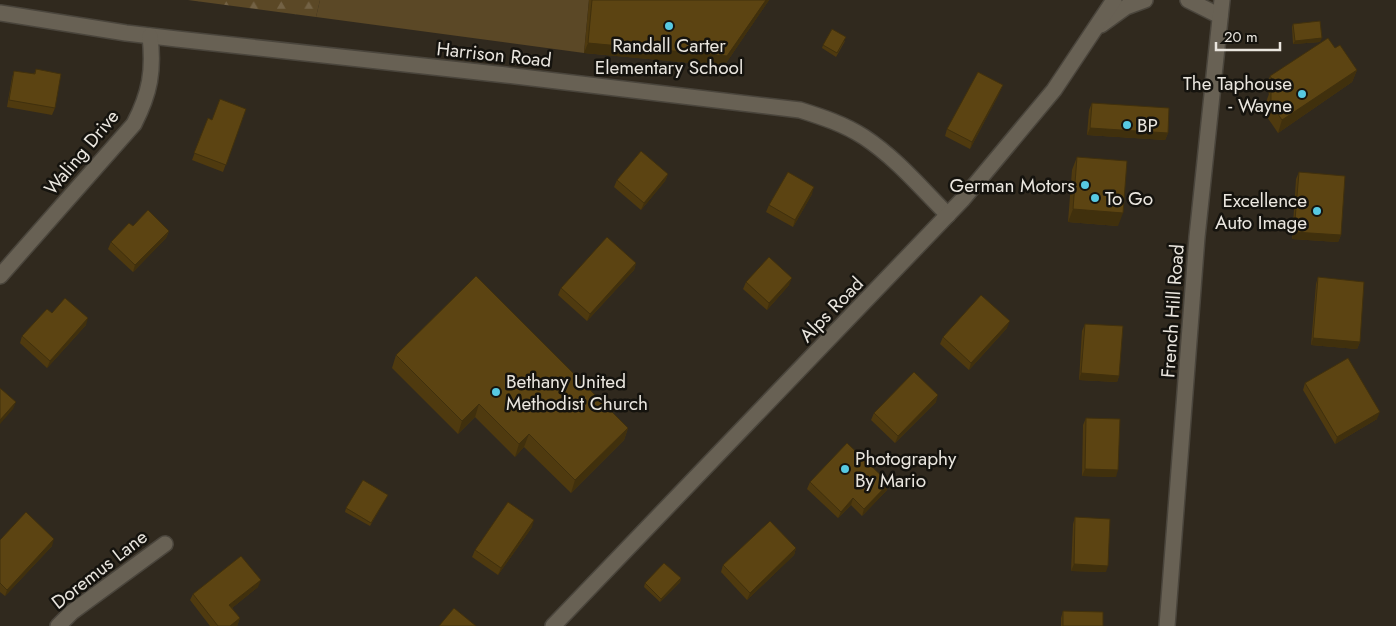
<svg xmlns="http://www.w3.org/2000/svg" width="1396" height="626" viewBox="0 0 1396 626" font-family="Jost,sans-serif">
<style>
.forest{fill:url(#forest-firs)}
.park{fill:#5b4826}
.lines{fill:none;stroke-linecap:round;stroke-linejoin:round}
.street-casing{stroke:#4a453c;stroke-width:18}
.secondary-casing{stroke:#4a453c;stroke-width:18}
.street{stroke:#686154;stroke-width:15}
.secondary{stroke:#686154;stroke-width:15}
.wall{fill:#4f3a0f}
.shaded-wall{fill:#40300d}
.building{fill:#5c4412;stroke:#40300d}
.poi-dot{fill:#57c9e2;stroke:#15130e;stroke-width:2}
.labels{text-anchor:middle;stroke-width:5;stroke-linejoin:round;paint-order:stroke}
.poi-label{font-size:19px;fill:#eae6df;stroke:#15130e;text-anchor:start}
.street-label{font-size:19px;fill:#eae6df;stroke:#15130e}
</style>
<defs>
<pattern id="forest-firs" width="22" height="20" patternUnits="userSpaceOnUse" patternTransform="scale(1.25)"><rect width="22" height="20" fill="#5b4826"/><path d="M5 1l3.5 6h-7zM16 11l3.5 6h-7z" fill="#736245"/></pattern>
</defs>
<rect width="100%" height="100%" fill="#30291e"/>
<path class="forest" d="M188,0H320L316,17Z"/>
<path class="park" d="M320,0H589L584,53L316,17Z"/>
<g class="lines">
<defs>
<g id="street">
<path d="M0,13L126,33L177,39L506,75L800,110C822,117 844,124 864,137C896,158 921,188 948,215"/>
<path d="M0,276L134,124C150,93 154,71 150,36"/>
<path d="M58,626L72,612L165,544"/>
</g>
<g id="secondary">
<path d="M1188,0L1220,16"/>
<path d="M1101,25L1126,7L1145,0"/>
<path d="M553,626L963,199L1054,90L1114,0"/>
<path d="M1167,626L1197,237L1222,0"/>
</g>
</defs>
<use href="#street" class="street-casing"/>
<use href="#secondary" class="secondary-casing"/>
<use href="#street" class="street"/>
<use href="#secondary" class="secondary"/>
</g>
<g class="wall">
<path d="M589,0H769L724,66L584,53Z"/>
<path d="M1293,24L1320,42L1293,44L1292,27Z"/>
<path d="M845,41L836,57L822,48L823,45Z"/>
<path d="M1335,48L1357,70L1352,82L1278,133L1267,117L1266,102L1269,94L1266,89L1270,76Z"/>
<path d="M36,69L55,108L52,115L7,107L12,78L14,71L34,74Z"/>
<path d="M1000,92L970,149L945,136L947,129Z"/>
<path d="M1092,103L1168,133L1165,140L1087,135L1089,110Z"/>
<path d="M246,109L223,172L192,160L208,118L212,120Z"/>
<path d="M1077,157L1118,226L1068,222L1072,170Z"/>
<path d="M1299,172L1341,235L1338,242L1292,239L1296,179Z"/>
<path d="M668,174L665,181L641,210L614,187L617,180Z"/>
<path d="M812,194L793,227L766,212L769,205Z"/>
<path d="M133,226L169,231L166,238L133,272L108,249L111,242Z"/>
<path d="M636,263L634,270L587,321L558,295L561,288Z"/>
<path d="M1318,277L1360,342L1357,349L1311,345L1316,284Z"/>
<path d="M746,282L789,285L767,310L743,289Z"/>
<path d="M52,313L86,325L47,368L20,343L22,336Z"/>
<path d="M1085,324L1119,376L1117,382L1079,380L1082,331Z"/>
<path d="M1007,328L969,370L940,344L943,337Z"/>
<path d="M396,355L628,428L624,440L571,493L524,447L515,457L475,417L458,434L392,368Z"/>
<path d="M1305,383L1377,419L1335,444L1303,390Z"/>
<path d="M936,402L895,443L871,420L874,413Z"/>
<path d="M1086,418L1116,477L1082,476L1083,425Z"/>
<path d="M810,482L887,490L862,516L851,505L838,518L807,489Z"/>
<path d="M386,498L370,526L345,512L346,508Z"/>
<path d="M1075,517L1106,572L1071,571L1073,524Z"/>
<path d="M532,527L498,575L472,557L475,550Z"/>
<path d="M0,540L52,546L5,596L0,592Z"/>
<path d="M796,548L794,555L747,600L721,572L723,565Z"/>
<path d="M681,578L680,582L660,602L644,587L645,583Z"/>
<path d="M258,587L232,608L240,618L237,626H210L190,600L193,594Z"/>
<path d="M1063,611L1103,626H1061V618Z"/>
</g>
<g class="shaded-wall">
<path d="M766,0H769L724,66L584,53L588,43Z"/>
<path d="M1322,38L1320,42L1293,44L1295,41Z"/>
<path d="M1357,70L1352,82L1278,133L1282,120Z"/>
<path d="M1003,85L1000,92L970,149L972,142Z"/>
<path d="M1090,128L1168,133L1165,140L1087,135Z"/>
<path d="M668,174L665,181L641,210L644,203Z"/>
<path d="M814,187L812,194L793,227L795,220Z"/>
<path d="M1073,209L1123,213L1118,226L1068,222Z"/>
<path d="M169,231L166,238L133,272L135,265Z"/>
<path d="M1294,232L1341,235L1338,242L1292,239Z"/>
<path d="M636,263L634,270L587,321L590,314Z"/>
<path d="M792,278L789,285L767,310L769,303Z"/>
<path d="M88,318L86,325L47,368L50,361Z"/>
<path d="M1010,321L1007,328L969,370L971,363Z"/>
<path d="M1313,338L1360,342L1357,349L1311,345Z"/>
<path d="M1081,373L1119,376L1117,382L1079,380Z"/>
<path d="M938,395L936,402L895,443L898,436Z"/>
<path d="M16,402L13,409L0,424V420Z"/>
<path d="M479,404L475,417L458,434L462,421Z"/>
<path d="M1380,412L1377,419L1335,444L1337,437Z"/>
<path d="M628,428L624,440L571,493L575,480Z"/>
<path d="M529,434L524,447L515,457L519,444Z"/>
<path d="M1085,469L1118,470L1116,477L1082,476Z"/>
<path d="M889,483L887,490L862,516L864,509Z"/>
<path d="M853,498L851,505L838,518L841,512Z"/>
<path d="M534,520L532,527L498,575L501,568Z"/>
<path d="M54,539L52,546L5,596L7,590Z"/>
<path d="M796,548L794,555L747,600L750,593Z"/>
<path d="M1074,564L1108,566L1106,572L1071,571Z"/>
<path d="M681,578L680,582L660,602L661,599Z"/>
<path d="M261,580L258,587L227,612L229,605Z"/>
<path d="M240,618L237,626H230Z"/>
</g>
<g class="building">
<path d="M592,0H766L727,56L588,43Z"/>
<path d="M1320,21L1322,38L1295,41L1293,24Z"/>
<path d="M832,29L846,37L837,53L823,45Z"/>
<path d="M1328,38L1335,48L1340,45L1357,70L1282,120L1271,104V89L1277,86L1270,76Z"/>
<path d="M36,69L61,74L55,108L9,100L14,71L35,74Z"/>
<path d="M978,72L1003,85L972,142L947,129Z"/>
<path d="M220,99L246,109L226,165L194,153L208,118L212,120Z"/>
<path d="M1092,103L1169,108L1168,133L1090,128Z"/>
<path d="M641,151L668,174L644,203L617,180Z"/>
<path d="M1077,157L1127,161L1123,213L1073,209Z"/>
<path d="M788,172L814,187L795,220L769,205Z"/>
<path d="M1299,172L1345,176L1341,235L1294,232Z"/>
<path d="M148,210L169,231L135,265L111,242L129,223L133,226Z"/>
<path d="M607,237L636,263L590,314L561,288Z"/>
<path d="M769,257L792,278L769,303L746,282Z"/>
<path d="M476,276L628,428L575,480L529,434L519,444L479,404L462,421L396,355Z"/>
<path d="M1318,277L1364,282L1360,342L1313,338Z"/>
<path d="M981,295L1010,321L971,363L943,337Z"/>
<path d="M65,298L88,318L50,361L22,336L47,309L52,313Z"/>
<path d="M1085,324L1123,326L1119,376L1081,373Z"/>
<path d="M1348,358L1380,412L1337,437L1305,383Z"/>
<path d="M914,372L938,395L898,436L874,413Z"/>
<path d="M0,388L16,402L0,420Z"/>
<path d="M1086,418L1120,419L1118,470L1085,469Z"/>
<path d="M847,443L889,483L864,509L853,498L841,512L810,482Z"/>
<path d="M363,480L388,495L371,523L346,508Z"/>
<path d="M508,502L534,520L501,568L475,550Z"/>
<path d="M26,512L54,539L7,590L0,583V540Z"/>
<path d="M1075,517L1110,519L1108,566L1074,564Z"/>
<path d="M770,521L796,548L750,593L723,565Z"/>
<path d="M241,556L261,580L229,605L240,618L230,626H218L193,594Z"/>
<path d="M664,563L681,578L661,599L645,583Z"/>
<path d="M454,608L476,626H439Z"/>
<path d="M1063,611L1103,612V626H1063Z"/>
</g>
<g class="poi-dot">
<circle cx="669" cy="26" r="5"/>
<circle cx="1302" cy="94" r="5"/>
<circle cx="1127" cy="125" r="5"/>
<circle cx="1085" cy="185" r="5"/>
<circle cx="1095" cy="198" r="5"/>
<circle cx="1317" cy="211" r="5"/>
<circle cx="496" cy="392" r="5"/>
<circle cx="845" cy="469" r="5"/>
</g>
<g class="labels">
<g class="poi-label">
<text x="669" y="52" text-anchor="middle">Randall Carter<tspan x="669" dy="22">Elementary School</tspan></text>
<text x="1292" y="90" text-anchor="end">The Taphouse<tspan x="1292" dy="22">- Wayne</tspan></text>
<text x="1137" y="132">BP</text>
<text x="1075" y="192" text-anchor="end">German Motors</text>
<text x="1105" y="205">To Go</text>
<text x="1307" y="207" text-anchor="end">Excellence<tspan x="1307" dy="22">Auto Image</tspan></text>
<text x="506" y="388">Bethany United<tspan x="506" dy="22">Methodist Church</tspan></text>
<text x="855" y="465">Photography<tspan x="855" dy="22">By Mario</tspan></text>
</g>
<g class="street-label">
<text transform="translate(494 54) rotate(6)" y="7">Harrison Road</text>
<text transform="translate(81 152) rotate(-50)" y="7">Waling Drive</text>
<text transform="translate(831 309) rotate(-46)" y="7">Alps Road</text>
<text transform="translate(1172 311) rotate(-86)" y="7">French Hill Road</text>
<text transform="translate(99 569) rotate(-38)" y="7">Doremus Lane</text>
</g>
</g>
<path d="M1216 42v8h64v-8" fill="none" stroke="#eae6df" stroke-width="2.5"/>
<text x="1224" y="42" font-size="15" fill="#eae6df" stroke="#15130e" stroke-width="4" paint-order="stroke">20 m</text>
</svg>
